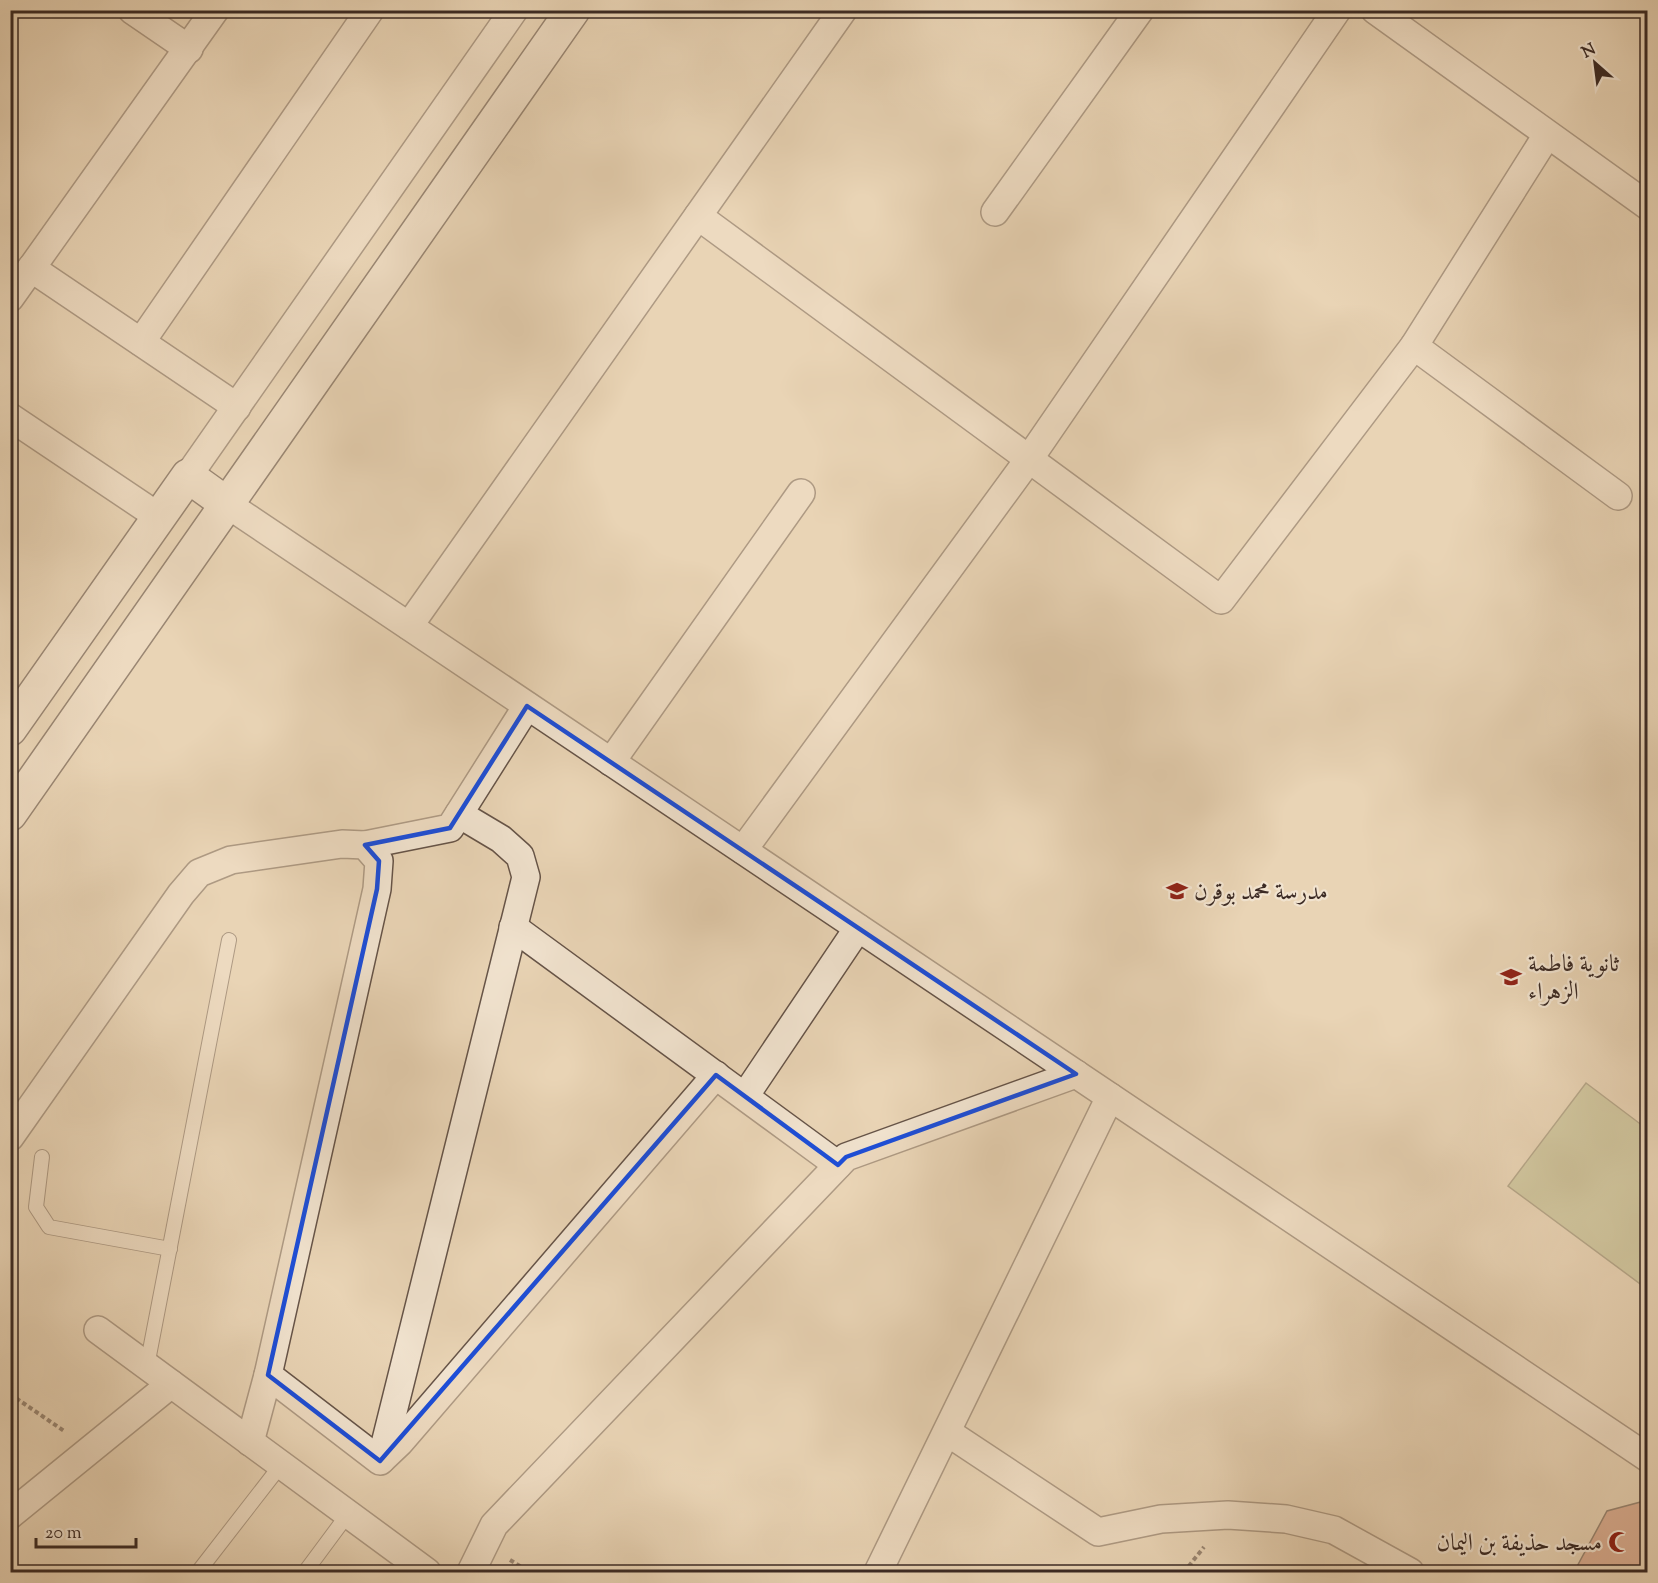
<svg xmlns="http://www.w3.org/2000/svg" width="1658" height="1583" viewBox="0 0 1658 1583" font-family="'Sorts Mill Goudy',Amiri,serif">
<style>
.green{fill:#b9bc8c;stroke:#7a7358;stroke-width:1.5}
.building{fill:#ca846a;stroke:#3b2a24;stroke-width:1.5}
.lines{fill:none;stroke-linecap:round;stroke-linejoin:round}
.lane-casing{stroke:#665448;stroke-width:16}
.street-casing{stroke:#665448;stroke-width:30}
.secondary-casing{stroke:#3b2a24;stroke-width:36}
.path{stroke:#3b2a24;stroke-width:4;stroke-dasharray:4.5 3;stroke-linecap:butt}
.lane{stroke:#f1e3cf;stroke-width:14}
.street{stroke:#f1e3cf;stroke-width:27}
.secondary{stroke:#f1e3cf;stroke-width:33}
.marked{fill:none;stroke:#1d4ed8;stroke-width:4.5;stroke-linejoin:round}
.labels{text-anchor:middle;stroke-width:4.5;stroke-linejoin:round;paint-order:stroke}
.poi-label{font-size:24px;fill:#3b2a24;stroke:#f1e3cf;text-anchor:start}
</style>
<rect width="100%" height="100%" fill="#e9d4b5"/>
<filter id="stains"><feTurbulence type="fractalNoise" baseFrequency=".00333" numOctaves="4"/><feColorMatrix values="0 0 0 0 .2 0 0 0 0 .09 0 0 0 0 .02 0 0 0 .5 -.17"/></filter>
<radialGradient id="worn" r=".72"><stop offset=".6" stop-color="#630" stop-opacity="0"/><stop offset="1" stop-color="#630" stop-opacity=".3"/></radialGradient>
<path class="green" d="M1586,1083L1647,1129V1289L1508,1186Z"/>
<path class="building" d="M1648,1500V1572H1574L1607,1511Z"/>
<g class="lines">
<defs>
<g id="lane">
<path d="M42,1157L36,1207L49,1227L170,1249"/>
<path d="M147,1366L229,940"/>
<path d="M198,1572L281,1465"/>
<path d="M305,1572L348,1514"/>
</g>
<g id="street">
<path d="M132,10L189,49"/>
<path d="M1375,10L1648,206"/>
<path d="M995,212L1140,10"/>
<path d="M698,216L1221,600L1414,346L1547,135"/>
<path d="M31,268L237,407"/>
<path d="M10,298L215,10"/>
<path d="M141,342L370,10"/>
<path d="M1414,346L1618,496"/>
<path d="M10,417L159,517"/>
<path d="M188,476L514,10"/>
<path d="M227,504L1648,1458"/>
<path d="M409,626L843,10"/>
<path d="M611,762L801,493"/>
<path d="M365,845L450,828L527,706"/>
<path d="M743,850L1029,459L1337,10"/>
<path d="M513,927L838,1165"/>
<path d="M745,1096L858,928"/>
<path d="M10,1137L181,894L199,873L231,860L342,844L365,845L379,861L377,889L268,1375"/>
<path d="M98,1330L427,1572"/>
<path d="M947,1432L1098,1532L1161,1519L1228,1515L1286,1519L1334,1530L1410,1572"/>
<path d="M250,1442L268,1375L380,1461L400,1442L716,1075"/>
<path d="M381,1460L526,877L520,856L501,839L459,814"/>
<path d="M10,1515L171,1384"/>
<path d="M471,1572L494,1525L846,1157L1076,1074"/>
<path d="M878,1572L1110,1097"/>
</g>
<g id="secondary">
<path d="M10,729L188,476L227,504"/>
<path d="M10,814L573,10"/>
</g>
</defs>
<use href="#lane" class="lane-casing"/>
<use href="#street" class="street-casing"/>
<use href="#secondary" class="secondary-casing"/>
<g class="path">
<path d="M10,1394L64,1431"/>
<path d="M510,1560L530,1572"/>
<path d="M1184,1572L1204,1547"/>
</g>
<use href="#lane" class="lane"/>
<use href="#street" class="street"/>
<use href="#secondary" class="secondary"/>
</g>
<path d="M0 0H1658V1583H0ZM527,706L1076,1074L846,1157L838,1165L716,1075L380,1461L268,1375L377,889L379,861L365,845L450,828Z" fill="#e9d4b5" fill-opacity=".55" fill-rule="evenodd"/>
<path class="marked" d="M527,706L1076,1074L846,1157L838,1165L716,1075L380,1461L268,1375L377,889L379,861L365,845L450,828Z"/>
<defs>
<symbol id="school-bare" viewBox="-9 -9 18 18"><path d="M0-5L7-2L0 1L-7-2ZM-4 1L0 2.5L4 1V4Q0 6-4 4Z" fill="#8f2418" stroke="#f1e3cf" stroke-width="2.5" paint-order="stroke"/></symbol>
<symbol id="mosque-bare" viewBox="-9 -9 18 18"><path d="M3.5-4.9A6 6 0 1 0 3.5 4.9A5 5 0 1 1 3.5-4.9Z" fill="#8f2418" stroke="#f1e3cf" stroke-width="2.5" paint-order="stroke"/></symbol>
</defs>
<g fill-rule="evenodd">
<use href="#school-bare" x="1162" y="876" width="30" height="30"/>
<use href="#school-bare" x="1496" y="962" width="30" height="30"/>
<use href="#mosque-bare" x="1604" y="1527" width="30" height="30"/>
</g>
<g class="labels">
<g class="poi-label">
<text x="1194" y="899">مدرسة محمد بوقرن</text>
<text x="1528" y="971">ثانوية فاطمة<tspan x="1528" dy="28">الزهراء</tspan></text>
<text x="1602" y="1550" text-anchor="end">مسجد حذيفة بن اليمان</text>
</g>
</g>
<rect width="1658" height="1583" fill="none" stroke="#e9d4b5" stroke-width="36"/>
<rect x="12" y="12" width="1634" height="1559" fill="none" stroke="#3b2a24" stroke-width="3"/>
<rect x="18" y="18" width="1622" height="1547" fill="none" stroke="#3b2a24" stroke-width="1.5"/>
<g transform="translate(1595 63) rotate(332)" stroke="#f1e3cf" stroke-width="4.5" paint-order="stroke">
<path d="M0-4.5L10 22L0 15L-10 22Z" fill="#3b2a24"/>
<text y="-9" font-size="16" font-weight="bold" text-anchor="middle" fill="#3b2a24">N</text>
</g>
<path d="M36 1538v9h100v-9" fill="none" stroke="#3b2a24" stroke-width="3"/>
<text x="45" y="1538" font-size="18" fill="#3b2a24" stroke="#f1e3cf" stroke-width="4.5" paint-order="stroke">20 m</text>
<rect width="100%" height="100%" filter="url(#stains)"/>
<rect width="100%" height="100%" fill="url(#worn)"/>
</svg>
